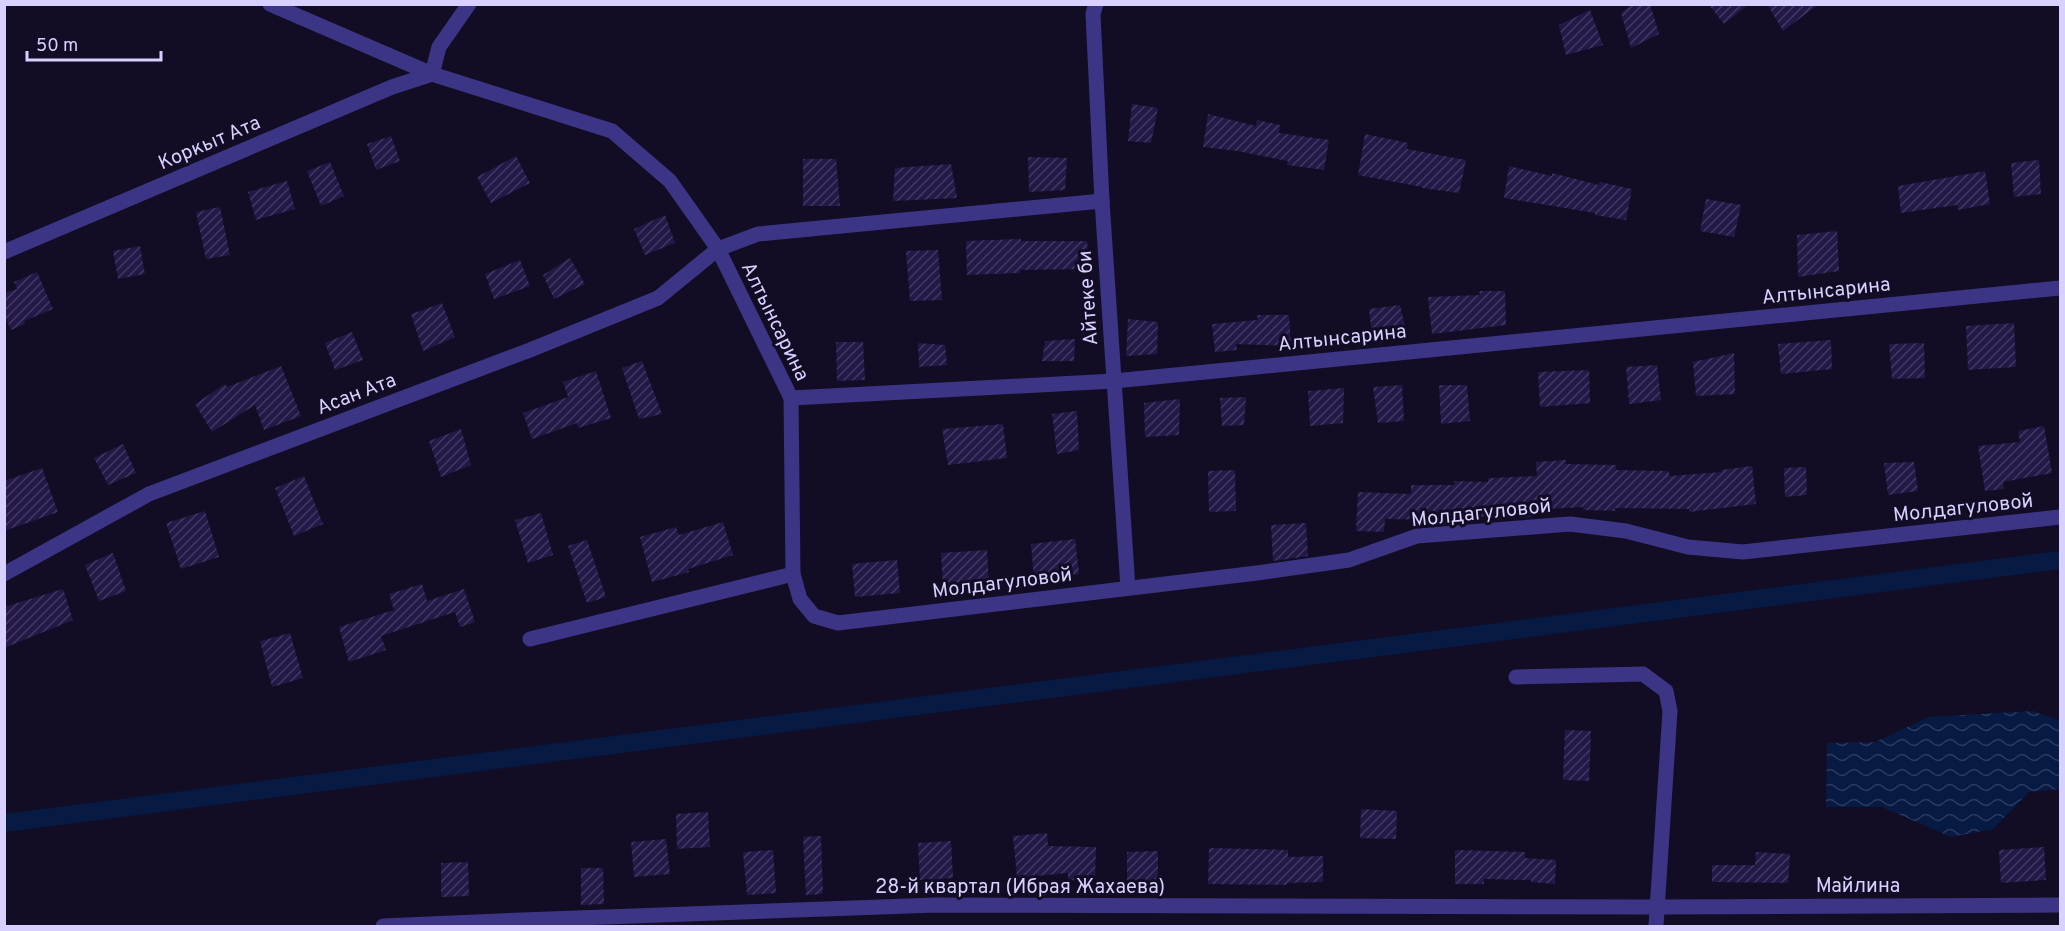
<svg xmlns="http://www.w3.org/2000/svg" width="2065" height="931" viewBox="0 0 2065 931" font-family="Overpass,sans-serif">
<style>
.water{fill:url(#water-waves)}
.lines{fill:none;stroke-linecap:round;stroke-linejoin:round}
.canal{stroke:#071a44;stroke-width:18}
.building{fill:url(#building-hatch)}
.minor{stroke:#3c3586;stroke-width:15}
.labels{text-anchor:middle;stroke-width:6;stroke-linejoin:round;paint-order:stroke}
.street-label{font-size:20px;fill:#d8d0ff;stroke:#120d24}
</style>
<defs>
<pattern id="water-waves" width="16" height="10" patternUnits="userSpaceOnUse" patternTransform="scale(1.5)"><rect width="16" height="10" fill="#071a44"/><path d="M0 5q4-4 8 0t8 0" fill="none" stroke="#2a3a60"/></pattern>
<pattern id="building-hatch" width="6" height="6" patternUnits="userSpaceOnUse" patternTransform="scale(1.5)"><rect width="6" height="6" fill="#231846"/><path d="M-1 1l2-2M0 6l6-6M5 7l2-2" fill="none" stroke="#423962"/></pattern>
</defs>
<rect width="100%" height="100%" fill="#120d24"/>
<path class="water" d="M2033,711L2060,721V789L2029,792L1993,829L1951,837L1882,807H1826L1827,743L1875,742L1929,717Z"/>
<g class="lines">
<path class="canal" d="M4,823L2060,560"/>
</g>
<g class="building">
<path d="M1633,4H1650L1659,34L1631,48L1621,13Z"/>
<path d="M1708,4H1749L1724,24Z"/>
<path d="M1767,4H1819L1783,31Z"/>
<path d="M1590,10L1603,45L1566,55L1559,25Z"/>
<path d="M1132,104L1158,108L1151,143L1128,141Z"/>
<path d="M1208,114L1256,126L1257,120L1280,125L1279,133L1329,140L1324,170L1287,165L1288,161L1237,151L1203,147Z"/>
<path d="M1365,134L1408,143L1407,149L1466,160L1459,193L1422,188V187L1358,175Z"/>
<path d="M391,136L400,161L376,170L367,144Z"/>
<path d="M516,156L530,183L491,203L477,177Z"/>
<path d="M1028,157L1067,158L1065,190L1029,192Z"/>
<path d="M803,159H836L840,206H803Z"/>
<path d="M2039,160L2041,194L2014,197L2011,163Z"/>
<path d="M330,162L344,196L321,206L307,171Z"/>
<path d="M951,164L957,198L893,201L895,168Z"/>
<path d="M1509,166L1552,176V173L1599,185L1600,182L1632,189L1626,220L1595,215V213L1504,198Z"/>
<path d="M1985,171L1990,204L1958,210L1957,205L1901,213L1898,186Z"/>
<path d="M287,181L295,209L256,220L248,192Z"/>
<path d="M1706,199L1741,205L1734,237L1700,231Z"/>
<path d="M220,207L230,255L206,259L196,212Z"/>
<path d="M665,215L675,243L645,255L634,229Z"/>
<path d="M1837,231L1839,271L1798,277L1797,235Z"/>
<path d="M1021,239V241H1087L1089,269L1020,270V273L967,275L966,241Z"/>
<path d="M140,246L145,274L118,279L113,251Z"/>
<path d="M938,250L942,300L910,301L906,251Z"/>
<path d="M570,258L585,284L554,299L543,275Z"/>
<path d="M520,260L530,286L494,299L485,274Z"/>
<path d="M37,272L53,309L24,321L25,324L11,330L4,313V293L17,289L14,282Z"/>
<path d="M1479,291H1505L1506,325L1432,334L1428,297L1480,295Z"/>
<path d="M442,303L455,337L423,351L411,314Z"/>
<path d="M1400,305L1406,332L1372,336L1369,309Z"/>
<path d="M1257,315H1289L1291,346L1236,344L1237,350L1215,352L1212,324L1258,320Z"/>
<path d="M1128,319L1158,322L1157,354L1126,356Z"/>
<path d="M2014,323L2016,367L1968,370L1966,326Z"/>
<path d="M352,332L363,360L335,370L325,343Z"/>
<path d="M1075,339L1074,361H1042L1045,341Z"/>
<path d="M1831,340L1832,369L1781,374L1778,344Z"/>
<path d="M836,342H863L865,380L837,381Z"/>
<path d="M918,343L945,345L947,365L919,367Z"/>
<path d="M1924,343L1925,378L1892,379L1889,344Z"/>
<path d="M1734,353L1735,394L1696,396L1693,362Z"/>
<path d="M642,361L662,414L639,419L622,368Z"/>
<path d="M1657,365L1661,400L1629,404L1626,367Z"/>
<path d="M281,366L301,416L264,430L255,405L212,432L195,404L225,384L227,387Z"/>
<path d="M1589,370L1590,403L1540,407L1538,372Z"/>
<path d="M596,371L611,418L578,428L577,423L532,439L523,413L568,397L563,382Z"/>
<path d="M1402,385L1404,421L1378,423L1373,387Z"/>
<path d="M1439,385H1467L1470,421L1441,424Z"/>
<path d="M1344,388L1343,423L1310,426L1308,391Z"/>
<path d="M1246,397L1244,425L1222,426L1220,398Z"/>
<path d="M1180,399L1179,435L1145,437L1144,403Z"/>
<path d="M1077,411L1079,450L1057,454L1052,414Z"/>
<path d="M1003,424L1007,458L948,465L942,429Z"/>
<path d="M2044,426L2052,473L2003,482L2004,489L1985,491L1978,446L2020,442L2018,431Z"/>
<path d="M461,429L471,465L441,477L429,441Z"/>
<path d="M123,444L136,473L108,485L94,458Z"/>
<path d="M1566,460V464L1616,465V470L1669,471V476L1722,472L1721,470L1752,466L1756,504L1689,512V509L1615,508V511L1583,510V507L1532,510V517L1518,518V515L1491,517L1438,516V520L1385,519L1384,532L1356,531L1358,492L1411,494V485H1454V481L1488,482V478L1537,476L1536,462Z"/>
<path d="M1914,462L1918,491L1888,495L1884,463Z"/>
<path d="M1806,467L1807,495L1785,497L1784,468Z"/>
<path d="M42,468L58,512L4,531V481Z"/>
<path d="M1235,470L1236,511L1209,512L1208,471Z"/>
<path d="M304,476L323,524L294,536L275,488Z"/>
<path d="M205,511L219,557L181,569L166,523Z"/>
<path d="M541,513L553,555L528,563L515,520Z"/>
<path d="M723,522L733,555L688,569L689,572L652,582L640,537L676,527L679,535Z"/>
<path d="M1306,523L1308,556L1273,561L1271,525Z"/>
<path d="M1075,539L1079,574L1034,579L1031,544Z"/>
<path d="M587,540L606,597L587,603L568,546Z"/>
<path d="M987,550L989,583L943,586L941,553Z"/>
<path d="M113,553L126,591L99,601L85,565Z"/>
<path d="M897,560L900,593L855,597L852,564Z"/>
<path d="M422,584L427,601L464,589L475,622L460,627L455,612L381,636L386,650L349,662L339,627L394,610L389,594Z"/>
<path d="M63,589L73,620L4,648V607Z"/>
<path d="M290,633L303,678L272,687L260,641Z"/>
<path d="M1565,730L1591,731L1589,781L1563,780Z"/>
<path d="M1361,809L1397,811L1396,839L1360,838Z"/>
<path d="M708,812L710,847L677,849L676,814Z"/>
<path d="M1047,833L1048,846L1096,847L1095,881L1068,880V873L1017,878L1013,836Z"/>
<path d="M821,836L823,894L806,895L803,837Z"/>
<path d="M666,839L670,874L634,877L631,842Z"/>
<path d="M951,841L953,878L920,880L918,843Z"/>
<path d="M2044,847L2046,880L2001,883L1999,850Z"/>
<path d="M1209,848L1288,850V857L1323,856V882L1287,883V885L1208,884Z"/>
<path d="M773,850L776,893L747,895L743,852Z"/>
<path d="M1455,850L1525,852V858L1556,860L1555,884L1531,882V880L1484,879V884H1455Z"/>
<path d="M1158,851V886L1127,887V852Z"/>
<path d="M1756,852L1790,854L1788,883L1712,882V865H1755Z"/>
<path d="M468,862L469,896L441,897V863Z"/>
<path d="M581,868H603L604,904L581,905Z"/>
</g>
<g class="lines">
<g class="minor">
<path d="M270,4L432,74L612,131L670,181L718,249L791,398L793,574L800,599L814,616L838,623L1257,573L1349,560L1417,536L1570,524L1626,531L1688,547L1743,552L2060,517"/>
<path d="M1096,4L1093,14L1102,201L1128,588"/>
<path d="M432,74L439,47L469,4"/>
<path d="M4,252L392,87L432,74"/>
<path d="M791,398L1114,381L2060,288"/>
<path d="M4,574L149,494L530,350L658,298L718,249L758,234L1102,201"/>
<path d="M530,639L793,574"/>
<path d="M1516,677L1643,674L1666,691L1670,711L1656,926"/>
<path d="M383,926L522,920L936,905L1656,907L2060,905"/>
</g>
</g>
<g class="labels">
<g class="street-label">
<text transform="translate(209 142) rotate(-23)" y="7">Коркыт Ата</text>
<text transform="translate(1826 290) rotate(-6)" y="7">Алтынсарина</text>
<text transform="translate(1087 298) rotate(-94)" y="7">Айтеке би</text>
<text transform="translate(776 321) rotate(64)" y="7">Алтынсарина</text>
<text transform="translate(1342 337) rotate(-6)" y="7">Алтынсарина</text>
<text transform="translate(356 393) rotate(-21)" y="7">Асан Ата</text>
<text transform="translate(1963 507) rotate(-6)" y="7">Молдагуловой</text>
<text transform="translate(1481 512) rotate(-6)" y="7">Молдагуловой</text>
<text transform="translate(1002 582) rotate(-7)" y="7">Молдагуловой</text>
<text x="1858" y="892">Майлина</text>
<text x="1020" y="893">28-й квартал (Ибрая Жахаева)</text>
</g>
</g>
<rect width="2065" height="931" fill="none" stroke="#d8d0ff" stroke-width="12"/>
<path d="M27 51v9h134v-9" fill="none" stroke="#d8d0ff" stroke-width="3"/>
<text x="36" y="51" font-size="18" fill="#d8d0ff" stroke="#120d24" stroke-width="4.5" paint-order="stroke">50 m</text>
</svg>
